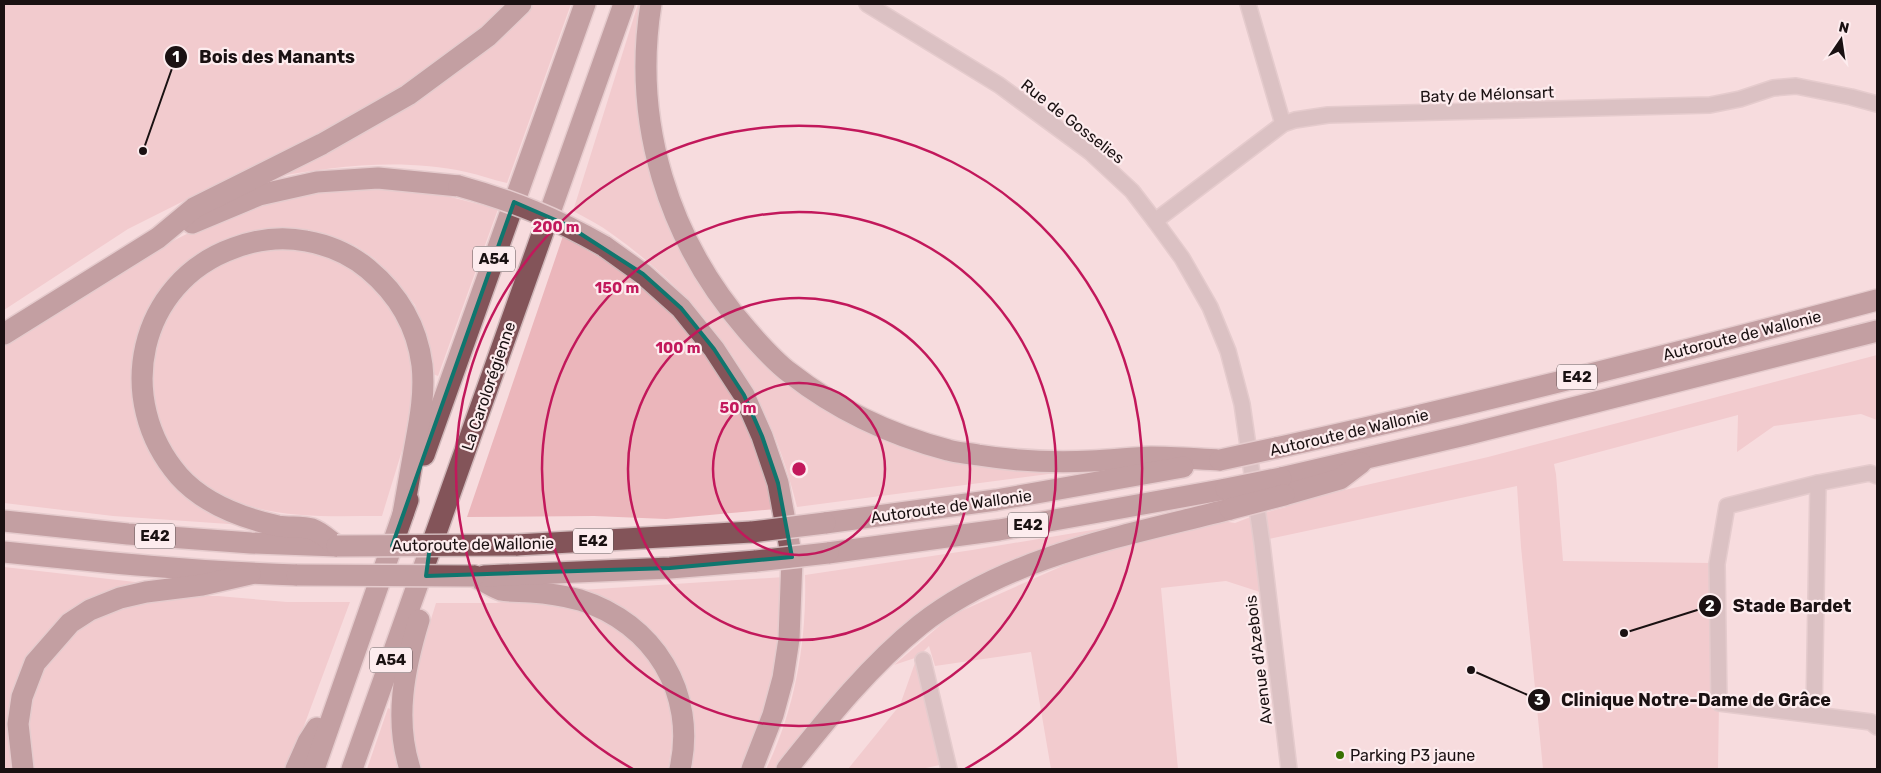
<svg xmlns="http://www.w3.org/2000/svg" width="1881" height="773" viewBox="0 0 1881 773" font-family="Rubik,sans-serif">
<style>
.green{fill:#ebb6bb}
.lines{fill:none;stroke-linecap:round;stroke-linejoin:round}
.minor-casing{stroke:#cfb7b9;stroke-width:18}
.highway-casing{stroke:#cfb7b9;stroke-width:24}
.minor{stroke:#b9a1a2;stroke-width:15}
.highway{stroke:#835459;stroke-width:21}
.highway-bridge-casing{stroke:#cfb7b9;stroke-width:24;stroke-linecap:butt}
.highway-bridge{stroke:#835459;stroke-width:21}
.marked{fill:none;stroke:#0f766e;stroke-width:4;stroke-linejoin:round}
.ring{fill:none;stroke:#c2185b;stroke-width:2.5}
.poi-dot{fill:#377101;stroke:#fdecee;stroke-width:2}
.labels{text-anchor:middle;stroke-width:4.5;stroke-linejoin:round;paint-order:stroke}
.shield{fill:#fdecee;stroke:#5e5354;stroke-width:1}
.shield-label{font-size:15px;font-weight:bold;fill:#1a1112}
.street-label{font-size:16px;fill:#1a1112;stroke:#fdecee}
.poi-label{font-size:16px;fill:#1a1112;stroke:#fdecee;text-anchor:start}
.centre{fill:#c2185b;stroke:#fdecee;stroke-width:2.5}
.ring-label{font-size:15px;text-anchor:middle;font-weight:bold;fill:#c2185b;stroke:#fdecee;stroke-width:4.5;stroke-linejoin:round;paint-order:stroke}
.leader{fill:none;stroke:#1a1112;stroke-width:2}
.callout-dot{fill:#1a1112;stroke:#fdecee;stroke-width:2}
.mark-label{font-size:15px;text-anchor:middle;font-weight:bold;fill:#fff}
.callout-label{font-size:18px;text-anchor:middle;font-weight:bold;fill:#1a1112;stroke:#fdecee;stroke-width:4.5;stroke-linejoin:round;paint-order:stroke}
</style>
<rect width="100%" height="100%" fill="#f7dcde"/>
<g class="green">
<path d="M4,4H507L474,34L411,81L353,116L128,229L4,310Z"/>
<path d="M529,4H571L507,183C493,180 480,175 466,172C401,158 334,166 269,178Z"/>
<path d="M638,4H645L644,124L727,316L875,431L1087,469L797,507C768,389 710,304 612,234C600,225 586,218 573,211Z"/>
<path d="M357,187L419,189L498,209L438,376L433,374L427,337L415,305L399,284L375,259L356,246L332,236L302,229H266L227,239L196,255L160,292L143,319L139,338L150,449L243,525L113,516L4,503V346C69,305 139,254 210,223C257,203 307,193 357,187Z"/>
<path d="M563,236L597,256L619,265L676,316L706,352L735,400L753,437L776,509L666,519L594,516L467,517Z"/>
<path d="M288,247L331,256L373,282L398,316L414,359L415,391L408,431L382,516C324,516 271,520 219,494C166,467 141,400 155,345C162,315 184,287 209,269C233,253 261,251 288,247Z"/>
<path d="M1877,355V420L1861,414L1774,426L1737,452L1738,415L1554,464L1556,474L1563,561L1712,563L1719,703L1718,769H1543L1521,547L1517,486L1264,540V513L1286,507L1288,503L1488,457Z"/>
<path d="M1253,516L1263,593L1226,581L1161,588L1178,769H1051L1031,652L935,666L929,646L918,657L894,665L952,615L1112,544L1208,519L1235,523Z"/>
<path d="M1152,520L978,580L778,769H766C795,710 807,640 805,575L972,550Z"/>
<path d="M4,567L144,583L35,651L14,769H4Z"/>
<path d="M784,577L779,655L761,723L742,769H685L672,666L565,591Z"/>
<path d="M178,596H218L287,602H350L298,742L285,769H30L25,722L42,668L57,646L89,620L131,603Z"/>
<path d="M511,600C539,604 571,604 597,617C628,632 661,667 669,701C674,724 672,747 668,769H420C416,751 411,731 412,712C413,674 425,639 436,603H496Z"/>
<path d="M916,660L940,765L921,769H848L900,705Z"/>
<path d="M388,708L395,711L403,769H367Z"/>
</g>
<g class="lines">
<defs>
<g id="minor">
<path d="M867,4L999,85L1090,152L1132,191L1155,221L1182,258L1210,307L1228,351L1242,404L1262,543L1289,769"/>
<path d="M1248,4L1283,124"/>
<path d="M1155,221L1283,124L1295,120L1328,115L1710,105L1740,99L1773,88L1796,86L1851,97L1877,104"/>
<path d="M1877,476L1870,473L1818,483L1727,506L1717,564L1719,703L1871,722L1877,727"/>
<path d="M923,660L949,769"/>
<path d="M1814,714L1818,483"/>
</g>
<g id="highway">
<path d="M651,4C632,122 668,240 747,330C760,345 774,361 790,373C836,409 891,435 948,450C958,453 968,453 978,455C1016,461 1053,463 1091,461C1111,460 1131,458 1151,457C1174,457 1197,459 1220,460"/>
<path d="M192,223L259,195L317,182L378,178L459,186"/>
<path d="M604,246L643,274L681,308L714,349L744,395L762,436L778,483L792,559L789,639L783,678L773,715L752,769"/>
<path d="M4,334L158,238L194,208L322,144L408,95L488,36L521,4"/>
<path d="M1276,448C1477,404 1678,353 1877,300"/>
<path d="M424,455L585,4"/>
<path d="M1281,478L1465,435L1877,331"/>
<path d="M1284,495L1340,479L1361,463"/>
<path d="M4,521L128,534L251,543L337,546"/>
<path d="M825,523L996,500L1183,467"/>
<path d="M516,545L752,532"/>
<path d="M337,546C330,541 321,532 312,529C301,526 289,528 278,526C242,518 204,504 179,476C113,400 138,282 234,248C258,239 281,236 306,241C329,245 350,254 368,269C398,294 417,326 422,365C425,393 420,419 415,446C411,469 407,491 403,514"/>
<path d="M4,552C101,562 199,572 297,575"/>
<path d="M828,553L999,530L1226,489"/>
<path d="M474,576C482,580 492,587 501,590C510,592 522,591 531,592C547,593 565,596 580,600C654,623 697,693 680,769"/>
<path d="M484,576L670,568L756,561"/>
<path d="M23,769L18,724L22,697L35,663L70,623L90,610L120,598L146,592L202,585L250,574"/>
<path d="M296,769L308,742L317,728"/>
<path d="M314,769L408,500"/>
<path d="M352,769L624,4"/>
<path d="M410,769C394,720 404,669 419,620"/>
<path d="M787,769C827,719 869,666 920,625C1008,556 1124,536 1230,509"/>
</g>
</defs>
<use href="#minor" class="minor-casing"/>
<use href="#highway" class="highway-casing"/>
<use href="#minor" class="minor"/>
<use href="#highway" class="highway"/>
<defs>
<g id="highway-bridge">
<path d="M459,186C513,201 555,218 604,246"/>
<path d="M1220,460L1276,448"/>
<path d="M1226,489L1281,478"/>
<path d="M1230,509L1284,495"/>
<path d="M752,532L825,523"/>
<path d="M337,546L516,545"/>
<path d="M756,561L828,553"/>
<path d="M297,575L474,576"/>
</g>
</defs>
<use href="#highway-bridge" class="highway-bridge-casing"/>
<use href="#highway-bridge" class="highway-bridge"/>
</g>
<path d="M0 0H1881V773H0ZM514,202L567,225L643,274L681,308L714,349L744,395L762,436L778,483L792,557L670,568L426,576L430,546H392Z" fill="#f7dcde" fill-opacity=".55" fill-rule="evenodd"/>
<path class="marked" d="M514,202L567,225L643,274L681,308L714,349L744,395L762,436L778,483L792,557L670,568L426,576L430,546H392Z"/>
<g class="ring">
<circle cx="799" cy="469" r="86"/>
<circle cx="799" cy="469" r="171"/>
<circle cx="799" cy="469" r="257"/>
<path d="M633 769A343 343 0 1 1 965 769"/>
</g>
<circle class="poi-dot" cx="1340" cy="755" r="5"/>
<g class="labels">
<g class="shield">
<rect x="473" y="246.5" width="42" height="25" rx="4"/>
<rect x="1557" y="364.5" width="40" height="25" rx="4"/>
<rect x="1008" y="512.5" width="40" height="25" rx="4"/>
<rect x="135" y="523.5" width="40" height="25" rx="4"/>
<rect x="573" y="528.5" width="40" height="25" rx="4"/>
<rect x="370" y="647.5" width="42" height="25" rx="4"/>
</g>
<g class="shield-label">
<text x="494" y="264">A54</text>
<text x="1577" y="382">E42</text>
<text x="1028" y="530">E42</text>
<text x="155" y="541">E42</text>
<text x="593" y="546">E42</text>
<text x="391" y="665">A54</text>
</g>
<g class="street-label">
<text transform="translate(1487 94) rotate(-2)" y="6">Baty de Mélonsart</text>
<text transform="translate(1073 121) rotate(38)" y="6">Rue de Gosselies</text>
<text transform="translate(1742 335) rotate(-14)" y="6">Autoroute de Wallonie</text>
<text transform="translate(488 386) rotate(-71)" y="6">La Carolorégienne</text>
<text transform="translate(1349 432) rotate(-13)" y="6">Autoroute de Wallonie</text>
<text transform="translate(951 506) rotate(-8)" y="6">Autoroute de Wallonie</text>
<text transform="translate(473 544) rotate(-1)" y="6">Autoroute de Wallonie</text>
<text transform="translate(1258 660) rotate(-97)" y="6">Avenue d'Azebois</text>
</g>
<g class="poi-label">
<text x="1350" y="761">Parking P3 jaune</text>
</g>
</g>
<circle cx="799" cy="469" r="8" class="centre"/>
<g class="ring-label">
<text x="556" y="232">200 m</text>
<text x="617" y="293">150 m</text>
<text x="678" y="353">100 m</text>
<text x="738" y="413">50 m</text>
</g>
<path class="leader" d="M143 151L176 57M1624 633L1710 606M1471 670L1539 700"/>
<g class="callout-dot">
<circle cx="143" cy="151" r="5"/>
<circle cx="1624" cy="633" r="5"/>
<circle cx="1471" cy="670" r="5"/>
<circle cx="176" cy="57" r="12"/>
<circle cx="1710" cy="606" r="12"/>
<circle cx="1539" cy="700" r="12"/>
</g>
<g class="mark-label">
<text x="176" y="62">1</text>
<text x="1710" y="611">2</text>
<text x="1539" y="705">3</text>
</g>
<g class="callout-label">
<text x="277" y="63">Bois des Manants</text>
<text x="1792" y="612">Stade Bardet</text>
<text x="1696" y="706">Clinique Notre-Dame de Grâce</text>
</g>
<rect width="1881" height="773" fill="none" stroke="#1a1112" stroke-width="10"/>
<g transform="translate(1841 40) rotate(13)" stroke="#fdecee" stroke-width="4" paint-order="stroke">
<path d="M0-4L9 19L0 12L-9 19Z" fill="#1a1112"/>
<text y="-8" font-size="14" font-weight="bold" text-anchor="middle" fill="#1a1112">N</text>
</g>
</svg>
